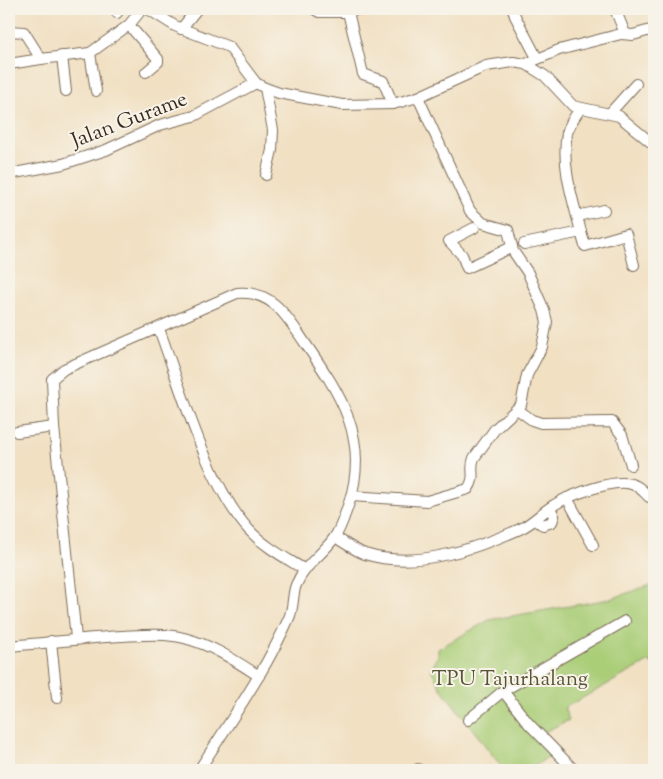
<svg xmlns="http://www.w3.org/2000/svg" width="663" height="779" viewBox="0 0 663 779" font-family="'Sorts Mill Goudy',serif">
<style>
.green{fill:#aace78;stroke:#727c4b}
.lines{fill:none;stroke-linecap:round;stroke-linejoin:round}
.minor-casing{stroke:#7b6a57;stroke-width:12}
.minor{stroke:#fff;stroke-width:10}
.labels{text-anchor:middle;stroke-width:4;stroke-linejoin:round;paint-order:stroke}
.street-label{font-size:21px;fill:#3b2a1e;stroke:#f7f3e8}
.park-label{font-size:21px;fill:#575334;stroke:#f7f3e8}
</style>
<rect width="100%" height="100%" fill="#f7f3e8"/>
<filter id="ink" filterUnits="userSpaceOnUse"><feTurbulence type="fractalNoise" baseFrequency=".02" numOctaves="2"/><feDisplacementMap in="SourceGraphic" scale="10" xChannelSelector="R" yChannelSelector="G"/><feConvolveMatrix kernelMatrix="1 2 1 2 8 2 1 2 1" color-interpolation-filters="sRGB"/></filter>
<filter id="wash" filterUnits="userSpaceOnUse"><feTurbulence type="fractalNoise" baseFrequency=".0096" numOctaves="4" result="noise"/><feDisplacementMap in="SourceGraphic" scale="20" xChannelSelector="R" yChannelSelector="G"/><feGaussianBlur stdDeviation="1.12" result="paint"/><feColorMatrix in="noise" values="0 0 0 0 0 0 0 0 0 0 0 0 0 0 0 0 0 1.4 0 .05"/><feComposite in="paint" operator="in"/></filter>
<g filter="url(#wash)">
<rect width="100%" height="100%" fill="#f1e0c2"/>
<path class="green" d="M654,584V666L650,661L564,708L569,720L544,732L558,749L530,770H504L440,687L431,669L438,657V649L489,620L610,599Z"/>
</g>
<g filter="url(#ink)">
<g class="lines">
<defs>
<g id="minor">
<path d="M148,9L175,26L229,47L256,83L265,88L279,93L342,105L393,104L418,97L486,66L513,62L526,64L545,76L573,106L619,116L654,145"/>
<path d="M314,9L319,12H348L363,74L383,81L393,104"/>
<path d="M346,9L348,12L359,9"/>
<path d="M513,9L515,16L537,58"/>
<path d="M117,13L119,9"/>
<path d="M129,25L158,59V62L146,72"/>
<path d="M181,29L197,9"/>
<path d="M9,31L24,32L41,59L90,53L129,25L142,9"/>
<path d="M621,34L633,35L654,29"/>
<path d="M90,53L96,91"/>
<path d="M62,56L66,91"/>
<path d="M9,64L41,59"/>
<path d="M526,64L559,50L621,34L624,31L615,9"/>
<path d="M265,88L273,130L272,150L266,175"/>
<path d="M610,113L636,84"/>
<path d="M9,174L63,164L106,150L160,125L194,116L256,83"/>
<path d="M577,216L604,210"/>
<path d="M474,228L449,241L462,255L467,268L512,247"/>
<path d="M581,232L585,246L626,234L634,265"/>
<path d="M524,244L581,232C573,200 561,166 567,133C569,125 575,116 580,109"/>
<path d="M159,329C181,388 207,484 249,530C265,547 286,558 305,570"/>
<path d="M517,409L532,420L541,423L612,422L622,435L631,465"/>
<path d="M17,432L54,427"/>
<path d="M351,496L427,501L468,489C477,476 469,470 474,458L495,429L521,405L527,375L542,347L547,322L544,310L528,273L513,251L508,230L483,223L470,211L418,97"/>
<path d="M567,498L593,545"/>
<path d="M535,520L543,525L552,522L554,516L550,508"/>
<path d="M335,537C345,543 354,550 365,554C415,570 475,549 520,529C533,523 542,512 554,505C570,495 617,477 634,485C640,487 645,493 649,497"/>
<path d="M76,638L54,427L52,379L64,369L237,293C273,290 287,317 305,343C341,395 370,439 349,503C345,514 341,529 334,538C323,554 304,565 296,585C292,595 294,607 289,618C265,672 230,721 199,770"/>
<path d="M51,641L57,698"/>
<path d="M9,646C47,643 85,638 123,636C143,635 164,633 184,638C212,645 236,661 259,676"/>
<path d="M503,691L625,621"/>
<path d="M468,720L503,691L529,724L574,770"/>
<path d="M417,770L418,769"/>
</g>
</defs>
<use href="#minor" class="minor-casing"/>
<use href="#minor" class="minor"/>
</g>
</g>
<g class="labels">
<g class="street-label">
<text transform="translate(129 119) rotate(-21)" y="7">Jalan Gurame</text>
</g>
<g class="park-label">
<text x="510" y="685">TPU Tajurhalang</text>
</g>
</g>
<rect width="663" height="779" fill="none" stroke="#f7f3e8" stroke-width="30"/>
</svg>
